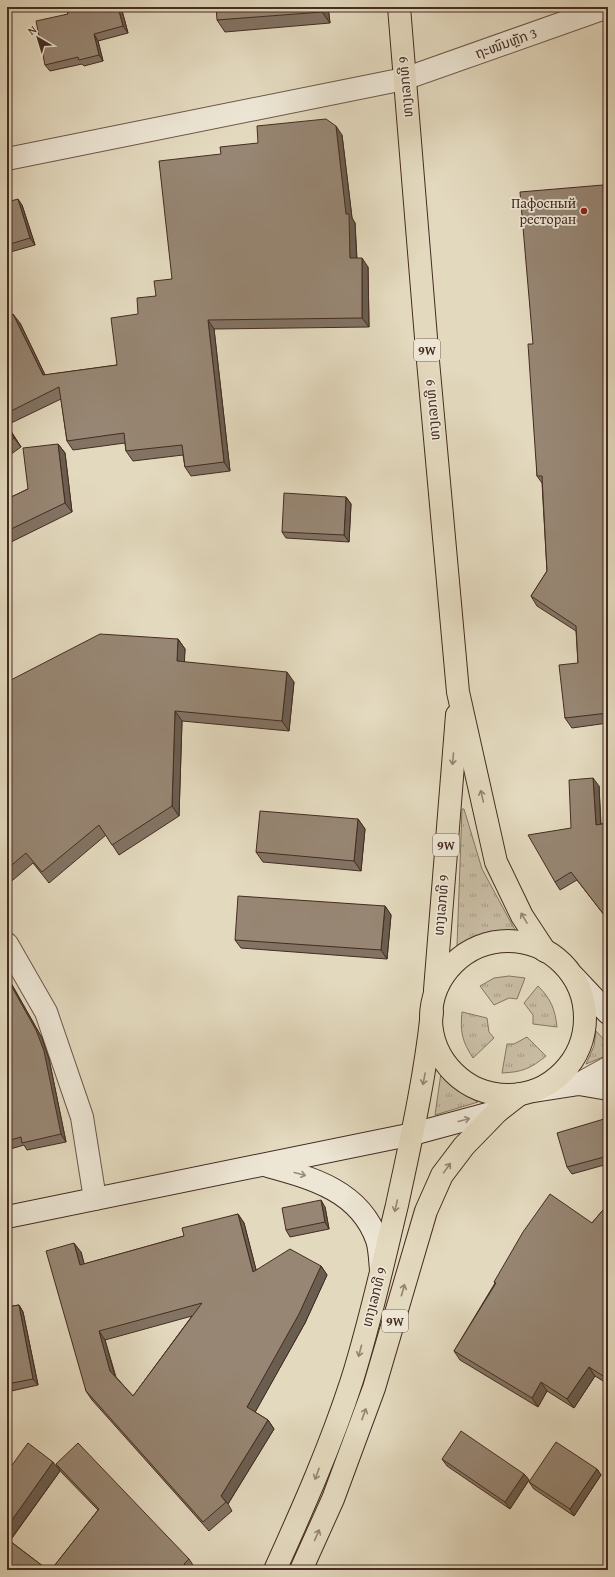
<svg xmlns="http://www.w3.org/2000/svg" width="615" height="1577" viewBox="0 0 615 1577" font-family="'Gentium Book Plus','Noto Sans Lao',serif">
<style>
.grass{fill:url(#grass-tufts);stroke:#867462}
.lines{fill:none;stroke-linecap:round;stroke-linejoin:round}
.street-casing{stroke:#6c5748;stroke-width:24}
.secondary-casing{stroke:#452c21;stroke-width:24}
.primary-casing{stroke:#452c21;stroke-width:24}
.street{stroke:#ede6d5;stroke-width:22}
.secondary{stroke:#ede6d5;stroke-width:22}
.primary{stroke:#e3d9be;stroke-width:22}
.wall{fill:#827363;stroke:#452c21;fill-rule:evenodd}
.shaded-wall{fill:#6a5e50;stroke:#452c21}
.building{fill:#978673;stroke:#452c21;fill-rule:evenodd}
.oneway{stroke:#948270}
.oneway2{stroke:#99897b}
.poi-dot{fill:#8f2418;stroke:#ede6d5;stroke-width:1.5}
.labels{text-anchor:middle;stroke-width:3.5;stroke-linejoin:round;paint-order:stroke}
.shield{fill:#ede6d5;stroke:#776457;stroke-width:1}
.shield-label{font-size:13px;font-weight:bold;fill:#452c21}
.street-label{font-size:14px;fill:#452c21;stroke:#ede6d5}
.poi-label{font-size:14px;fill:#452c21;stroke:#ede6d5;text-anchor:end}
</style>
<defs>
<pattern id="grass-tufts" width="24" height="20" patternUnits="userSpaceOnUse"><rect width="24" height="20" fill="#c8bca3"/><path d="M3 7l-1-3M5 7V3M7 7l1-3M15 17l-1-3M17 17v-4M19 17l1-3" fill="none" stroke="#a49984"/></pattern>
</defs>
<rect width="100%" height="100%" fill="#e3d9be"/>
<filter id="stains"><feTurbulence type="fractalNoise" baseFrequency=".005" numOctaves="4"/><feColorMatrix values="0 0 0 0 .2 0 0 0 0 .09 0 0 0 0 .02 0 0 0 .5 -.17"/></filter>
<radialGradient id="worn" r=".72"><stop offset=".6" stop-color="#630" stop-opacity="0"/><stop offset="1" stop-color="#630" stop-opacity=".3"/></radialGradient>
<g class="grass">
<path d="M462,809H464L482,869L515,930L512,931H498L482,935L457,946Z"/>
<path d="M509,976L525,978L517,999L509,998L494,1005L480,986L494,978Z"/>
<path d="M538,986C551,999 555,1009 557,1027L533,1024V1015L524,1003Z"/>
<path d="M462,1012L487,1018L489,1032L494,1038L473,1058C462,1041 460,1032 462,1012Z"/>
<path d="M596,1031L608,1044V1055L586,1064L594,1046Z"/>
<path d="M527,1037L546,1056C530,1069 522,1072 502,1073L507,1044H514Z"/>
<path d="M441,1073C449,1087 464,1094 478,1102L435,1115Z"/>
</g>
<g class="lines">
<defs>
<g id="street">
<path d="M7,159L404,79L608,7"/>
<path d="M7,944L46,1012L82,1117L95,1199"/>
<path d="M579,1084L608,1068"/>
</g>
<g id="secondary">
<path d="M574,977L608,1013"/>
<path d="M534,1091L579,1084L608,1089"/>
<path d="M268,1166C312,1178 360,1191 377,1240C380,1249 380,1261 381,1270"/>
<path d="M7,1217L413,1134L498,1111"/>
</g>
<g id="primary">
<path d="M399,7L427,350L458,692L496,862L522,916L545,951"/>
<circle cx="508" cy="1018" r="77"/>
<path d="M435,990L457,715"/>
<path d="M275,1570C303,1508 331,1445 352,1380C370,1323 383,1263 397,1205C411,1140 425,1078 432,1012"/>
<path d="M301,1570L333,1499L374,1388L426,1211L442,1175L464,1146L498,1111L520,1094"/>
</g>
</defs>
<use href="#street" class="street-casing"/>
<use href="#secondary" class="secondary-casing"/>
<use href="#primary" class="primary-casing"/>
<use href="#street" class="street"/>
<use href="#secondary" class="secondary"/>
<use href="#primary" class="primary"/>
</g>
<g class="wall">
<path d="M66,7H121L128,33L98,41L103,61L84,66L82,64L50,71L45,65L68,14Z"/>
<path d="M328,7L330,23L225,32L217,20Z"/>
<path d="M342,135L352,218L355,223L357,258L368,267L369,327L214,329L230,471L191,476L185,467L183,455L133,461L126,451L125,443L73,450L67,441L61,399L7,425L21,447L7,457V317L20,323L45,375L117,365L138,314L172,279L221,154Z"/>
<path d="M603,185L608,192V723L572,728L565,718L578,663L576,631L537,606L531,596L547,571L542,483L537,476L533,344Z"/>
<path d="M7,202L22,205L35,245L7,253Z"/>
<path d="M58,444L65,453L72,512L7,544V499L28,489Z"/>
<path d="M346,497L351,504L349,542L286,538L282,532Z"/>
<path d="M178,639L185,649L184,662L294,682L289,731L182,721L179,816L119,855L106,835L49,883L33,863L7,885V682Z"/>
<path d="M599,786L601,824L608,823V920L577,880L560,890L555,882L571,828Z"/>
<path d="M358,819L365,829L361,871L263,862L256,852Z"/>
<path d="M385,906L391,915L387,959L241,948L235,940Z"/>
<path d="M7,976L42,1038L49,1059L66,1142L27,1150L24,1145L7,1150Z"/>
<path d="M604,1119L608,1125V1164L572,1174L567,1167Z"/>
<path d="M608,1204V1384L595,1376L574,1408L547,1391L538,1407L460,1360L454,1351L495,1283L494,1282L592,1223Z"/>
<path d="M325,1207L329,1229L290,1237L286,1230Z"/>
<path d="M238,1214L244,1223L256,1270L321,1266L327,1275L305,1323L255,1412L268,1420L274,1429L228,1504L232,1511L209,1531L92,1400L86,1391L81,1252L84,1264L184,1236ZM192,1316L133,1396L116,1377L105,1340Z"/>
<path d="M19,1305L23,1312L38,1385L7,1392V1307Z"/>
<path d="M442,1459L524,1474L529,1480L510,1509L447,1466Z"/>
<path d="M56,1464L189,1559L195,1568L193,1570H7V1472L60,1471L10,1541L48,1570H51L98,1510L62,1473Z"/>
<path d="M597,1469L601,1475L574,1516L534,1489L529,1482Z"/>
</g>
<g class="shaded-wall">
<path d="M118,7H121L128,33L123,26Z"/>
<path d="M321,7H328L330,23L322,12Z"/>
<path d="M94,34L98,41L103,61L99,55Z"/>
<path d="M336,126L342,135L352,218L355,223L357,267L350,258Z"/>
<path d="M603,185L608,192V208L604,203Z"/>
<path d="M18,199L22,205L35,245L30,238Z"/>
<path d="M362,258L368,267L369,327L362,318Z"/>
<path d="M13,314L20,323L50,385L43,375Z"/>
<path d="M208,320L214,329L230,471L224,462Z"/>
<path d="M7,425L21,447L14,438L7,426Z"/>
<path d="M58,444L65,453L72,512L65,503Z"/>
<path d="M346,497L351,504L349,542L344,535Z"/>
<path d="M178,639L185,649L184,672L177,661Z"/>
<path d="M287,672L294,682L289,731L282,721Z"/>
<path d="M175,711L182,721L179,816L172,806Z"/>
<path d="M593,778L599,786L601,833L596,825Z"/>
<path d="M358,819L365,829L361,871L354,861Z"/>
<path d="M385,906L391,915L387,959L381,950Z"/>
<path d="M7,976L42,1038L49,1059L66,1142L61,1134L7,978Z"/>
<path d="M604,1119L608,1125V1134Z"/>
<path d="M321,1200L325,1207L329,1229L325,1222Z"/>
<path d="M238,1214L244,1223L259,1281L253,1272Z"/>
<path d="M74,1243L81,1252L87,1274L80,1265Z"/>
<path d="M321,1266L327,1275L305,1323L253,1416L247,1407Z"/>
<path d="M19,1305L23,1312L38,1385L33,1379Z"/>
<path d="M99,1331L105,1340L116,1380L110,1371Z"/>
<path d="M589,1367L595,1376L574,1408L567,1399Z"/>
<path d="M541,1382L547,1391L538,1407L532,1398Z"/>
<path d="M268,1420L274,1429L228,1504L221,1496Z"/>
<path d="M53,1462L60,1471L8,1543L7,1542V1527Z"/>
<path d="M597,1469L601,1475L574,1516L570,1509Z"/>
<path d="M524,1474L529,1480L510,1509L505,1502Z"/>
</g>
<g class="building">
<path d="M66,7H118L123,26L94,34L99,55L79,60L78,57L45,65L36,21L68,14Z"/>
<path d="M216,7H321L322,12L217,20Z"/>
<path d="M326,119L336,126L346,214H349L350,258H362V318L208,320L224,462L185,467L182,445L126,451L124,433L67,441L59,387L7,413V317L13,314L43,375L117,365L111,318L138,314L137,298L156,296L154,281L172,279L159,161L221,154L220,147L258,143L257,126Z"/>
<path d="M603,185L604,203H608V713L565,718L559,665L578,663L576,626L531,596L547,571L542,476H537L528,344H533L520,192Z"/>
<path d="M18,199L30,238L7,245V202Z"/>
<path d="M7,426L14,438L7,443Z"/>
<path d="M58,444L65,503L7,531V499L28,489L23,448Z"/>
<path d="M284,493L346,497L344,535L282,532Z"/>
<path d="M100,634L178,639L177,661L287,672L282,721L175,711L172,806L112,845L99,825L42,872L26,853L7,869V682Z"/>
<path d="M593,778L596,825L608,823V920L571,872L555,882L528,835L571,828L569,780Z"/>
<path d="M260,811L358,819L354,861L256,852Z"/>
<path d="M238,896L385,906L381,950L235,940Z"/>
<path d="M7,978L36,1030L44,1051L61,1134L22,1143L21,1137L7,1141Z"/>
<path d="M604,1119L608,1134V1156L567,1167L557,1133Z"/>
<path d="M550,1194L592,1223L608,1204V1379L589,1367L567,1399L541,1382L532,1398L454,1351L496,1283L494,1282L523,1232Z"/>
<path d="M321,1200L325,1222L286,1230L282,1208Z"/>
<path d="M238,1214L253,1272L290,1249L321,1266L299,1314L247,1407L268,1420L221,1496L226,1502L203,1522L86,1391L46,1251L74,1243L80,1265L184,1236L182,1228ZM202,1303L133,1396L110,1371L99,1331Z"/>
<path d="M19,1305L33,1379L7,1384V1307Z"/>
<path d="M461,1431L524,1474L505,1502L442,1459Z"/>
<path d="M556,1442L597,1469L570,1509L529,1482Z"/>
<path d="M28,1443L53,1462L7,1527V1472Z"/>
<path d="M78,1443L189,1559L184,1564L190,1570H7V1539L48,1570H51L99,1509L56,1464Z"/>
<path d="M608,1566V1570H604Z"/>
</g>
<defs><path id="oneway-shaft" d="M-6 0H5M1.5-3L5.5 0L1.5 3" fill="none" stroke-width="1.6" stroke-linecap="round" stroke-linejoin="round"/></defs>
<g class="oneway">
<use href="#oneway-shaft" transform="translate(453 759) rotate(95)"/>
<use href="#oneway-shaft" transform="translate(482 796) rotate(-103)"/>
<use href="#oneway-shaft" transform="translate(524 918) rotate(-121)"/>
<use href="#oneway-shaft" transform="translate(424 1079) rotate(101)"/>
<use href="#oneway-shaft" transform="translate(447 1168) rotate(-54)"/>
<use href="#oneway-shaft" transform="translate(396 1206) rotate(103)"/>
<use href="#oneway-shaft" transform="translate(403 1290) rotate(-74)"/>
<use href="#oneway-shaft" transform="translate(360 1351) rotate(105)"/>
<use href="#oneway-shaft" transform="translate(364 1414) rotate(-70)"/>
<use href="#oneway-shaft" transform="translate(317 1474) rotate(110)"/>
<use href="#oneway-shaft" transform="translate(317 1535) rotate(-66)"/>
</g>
<g class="oneway2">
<use href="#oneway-shaft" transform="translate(464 1120) rotate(-15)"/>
<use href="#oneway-shaft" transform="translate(300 1174) rotate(15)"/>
</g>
<circle class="poi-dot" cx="584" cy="211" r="4"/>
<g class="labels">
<g class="shield">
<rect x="414" y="339" width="26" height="22" rx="3"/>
<rect x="433" y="834" width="26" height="22" rx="3"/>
<rect x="382" y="1310" width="26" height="22" rx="3"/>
</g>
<g class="shield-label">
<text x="427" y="355">9W</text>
<text x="446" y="850">9W</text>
<text x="395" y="1326">9W</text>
</g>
<g class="street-label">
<text transform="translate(506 43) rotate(-20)" y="5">ຖະໜົນຫຼັກ 3</text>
<text transform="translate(405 87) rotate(-95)" y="5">ທາງເລກທີ 9</text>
<text transform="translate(432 410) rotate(-95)" y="5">ທາງເລກທີ 9</text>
<text transform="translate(441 905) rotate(-85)" y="5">ທາງເລກທີ 9</text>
<text transform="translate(374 1297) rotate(-75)" y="5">ທາງເລກທີ 9</text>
</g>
<g class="poi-label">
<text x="576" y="208">Пафосный<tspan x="576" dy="16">ресторан</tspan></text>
</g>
</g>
<rect width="615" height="1577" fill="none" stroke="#e3d9be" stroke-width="24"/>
<rect x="8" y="8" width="599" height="1561" fill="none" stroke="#452c21" stroke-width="2"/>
<rect x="12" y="12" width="591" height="1553" fill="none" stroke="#452c21"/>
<g transform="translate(38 38) rotate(322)" stroke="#ede6d5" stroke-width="3" paint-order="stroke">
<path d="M0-3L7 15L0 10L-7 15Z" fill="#452c21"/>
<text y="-6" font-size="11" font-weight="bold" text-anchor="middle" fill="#452c21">N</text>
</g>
<rect width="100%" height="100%" filter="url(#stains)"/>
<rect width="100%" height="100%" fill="url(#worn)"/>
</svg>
